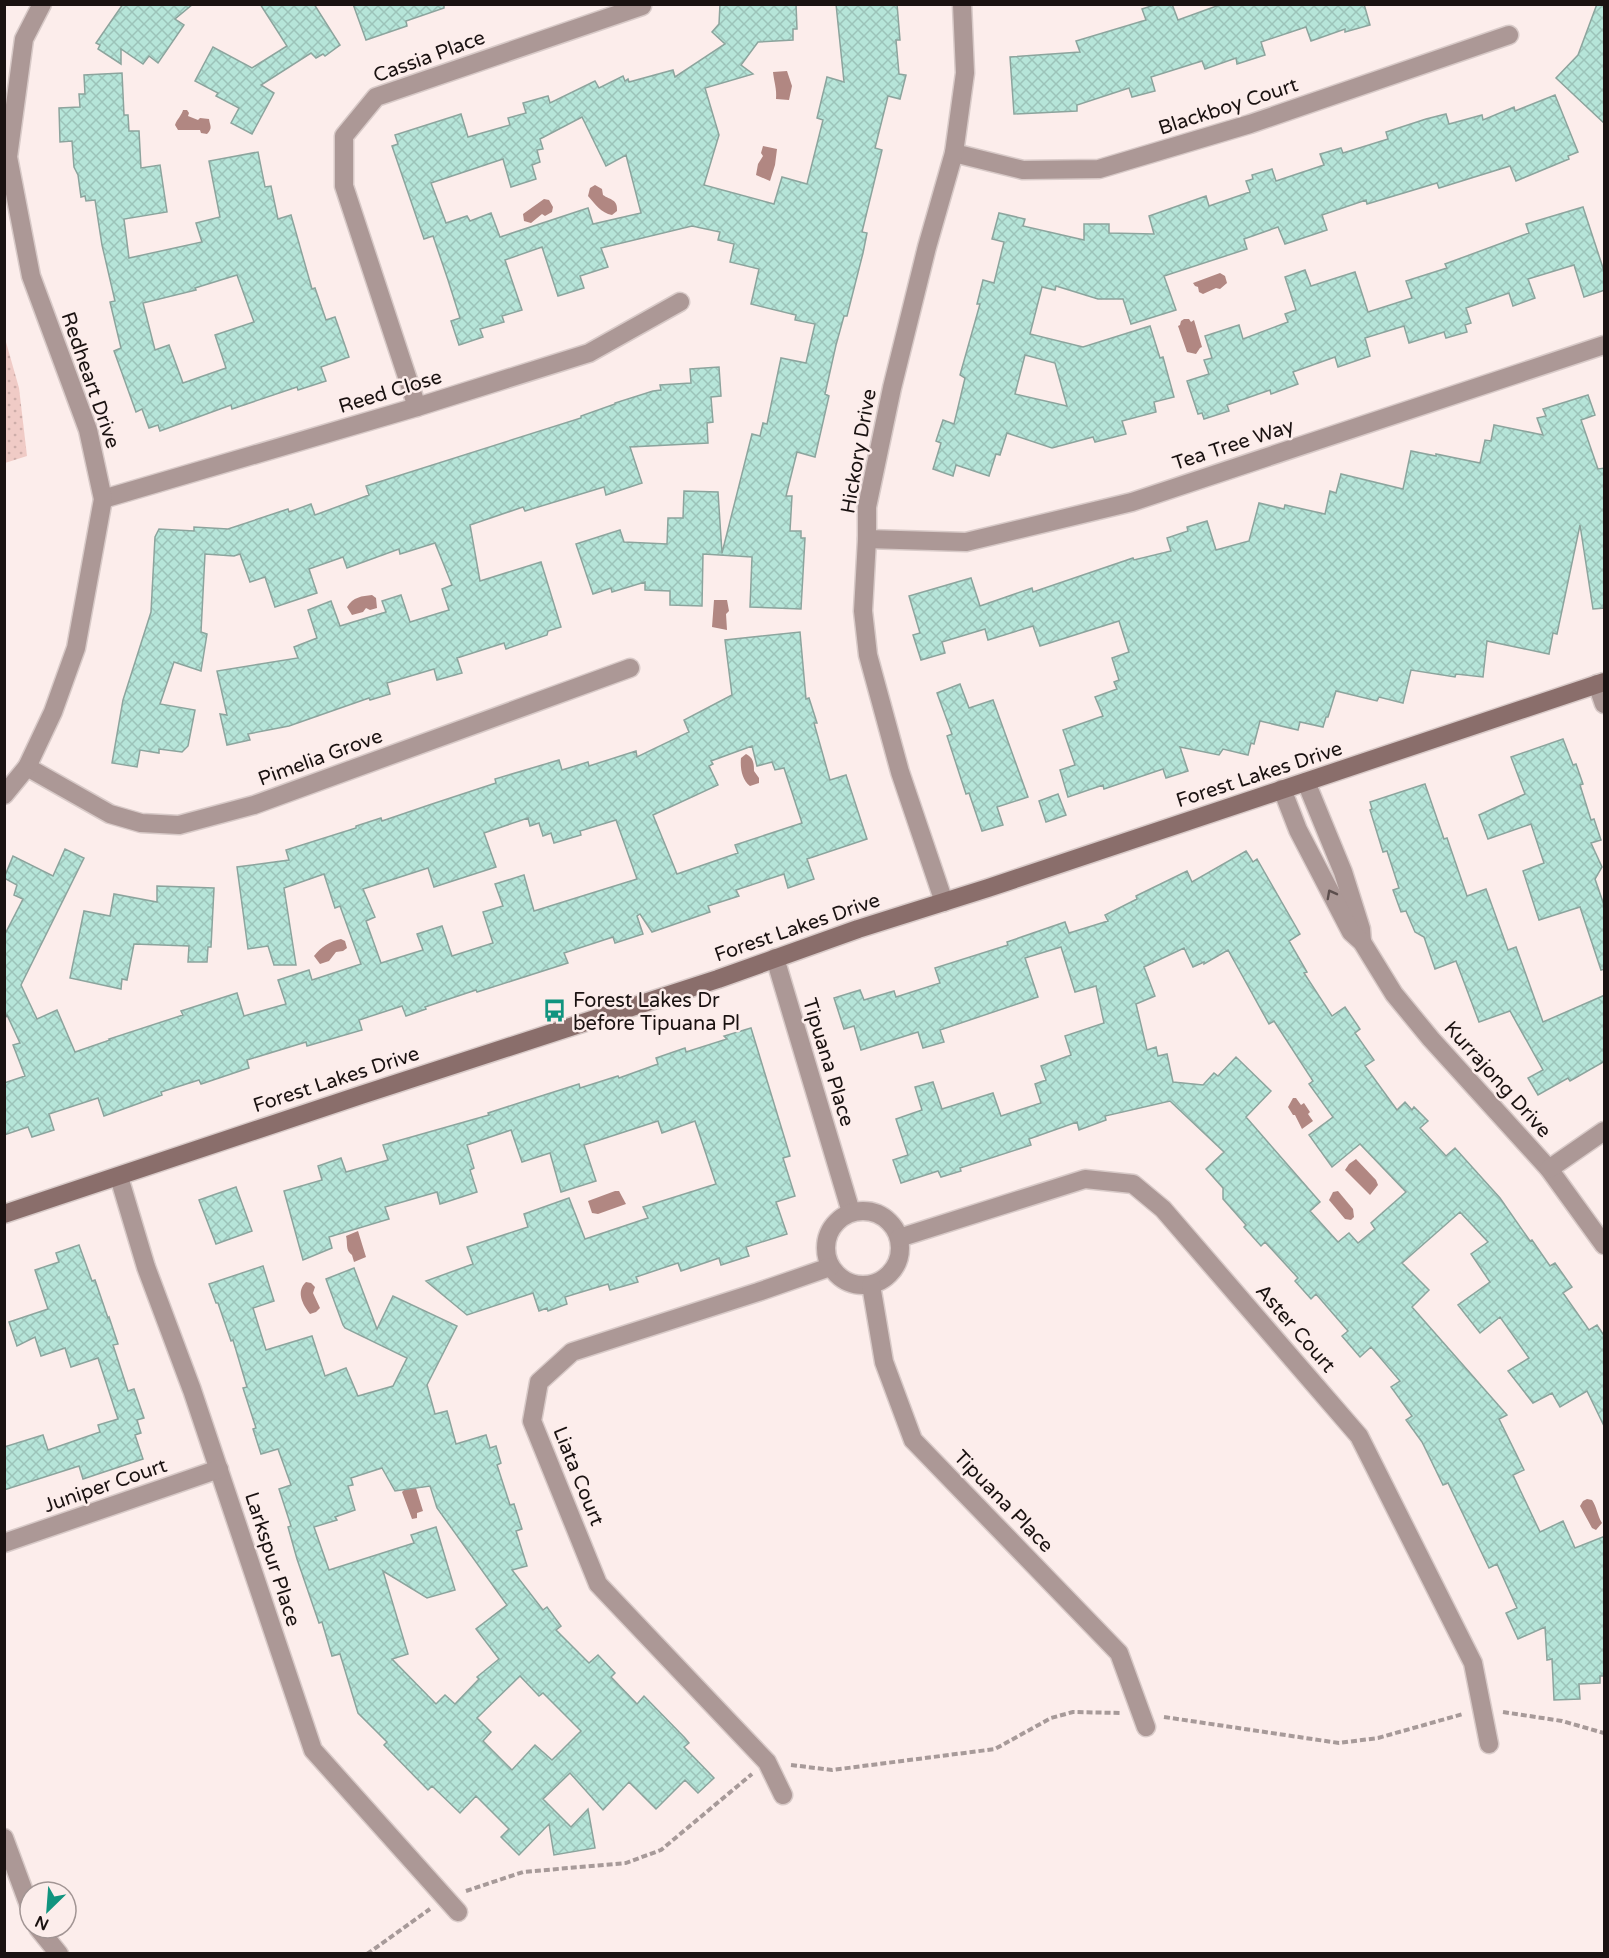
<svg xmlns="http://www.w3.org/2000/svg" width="1609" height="1958" viewBox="0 0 1609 1958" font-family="'Varela Round',sans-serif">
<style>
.green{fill:url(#green-dots)}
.water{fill:#b18782}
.building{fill:url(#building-cross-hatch);stroke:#8ca49d;stroke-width:1.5;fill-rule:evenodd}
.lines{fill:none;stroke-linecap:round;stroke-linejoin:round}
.street-casing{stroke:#d8cac8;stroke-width:21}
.secondary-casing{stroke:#d8cac8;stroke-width:21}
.path{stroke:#a79a99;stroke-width:4;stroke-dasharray:6 3;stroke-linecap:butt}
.street{stroke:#ac9896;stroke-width:18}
.secondary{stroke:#8a6e6b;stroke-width:18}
.oneway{stroke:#5c4e4d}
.labels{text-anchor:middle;stroke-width:5;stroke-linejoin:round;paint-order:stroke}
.street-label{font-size:20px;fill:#1a1211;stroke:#fcedeb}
.poi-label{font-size:20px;fill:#1a1211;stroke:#fcedeb;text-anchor:start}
</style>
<defs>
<pattern id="green-dots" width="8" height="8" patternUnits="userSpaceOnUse" patternTransform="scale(1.5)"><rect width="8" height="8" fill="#f0cbc6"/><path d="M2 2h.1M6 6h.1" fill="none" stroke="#cdada9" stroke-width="1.8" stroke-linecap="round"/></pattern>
<pattern id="building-cross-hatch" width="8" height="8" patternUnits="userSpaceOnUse" patternTransform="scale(1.5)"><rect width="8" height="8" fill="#b6e5d9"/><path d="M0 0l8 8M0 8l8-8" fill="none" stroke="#9cc3b9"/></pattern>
</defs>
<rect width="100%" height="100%" fill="#fcedeb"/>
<path class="green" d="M4,335L19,388L27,456L5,463Z"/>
<g class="water">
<path d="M787,71L792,86L789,100L776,99C777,89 774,82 773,72Z"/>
<path d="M183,110H187L189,113L188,116L198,120L200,118L209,119C210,126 213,128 207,134L201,133L200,130H178L175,125C177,119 182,115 183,110Z"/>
<path d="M763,146L777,149L775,165L770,181L756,175L758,164L763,156L761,153Z"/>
<path d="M595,185L602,189L603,195C610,200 618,199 617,211L612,215C601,213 595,204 588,196L590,188Z"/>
<path d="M544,199L549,200L553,207L552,212L545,216L542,214L531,223L524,221L523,214Z"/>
<path d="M1220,273L1225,276L1227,283L1220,289L1216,288L1203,294L1199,292L1198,287L1195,286L1193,283Z"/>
<path d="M1184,319H1189L1191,322L1194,320L1202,347L1200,348L1196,354L1187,352L1178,326L1180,325L1181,321Z"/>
<path d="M372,595L376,598L377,608L370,610L366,608L363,612L352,615L347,607C353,597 362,596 372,595Z"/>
<path d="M714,600H727L729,611L726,614L727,630L712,627Z"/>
<path d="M746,754C753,758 754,762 754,771L759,778V783L750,786C742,780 740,768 741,758Z"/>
<path d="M341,939L345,941L347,948L343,951L336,952L329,961L320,964L314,956C321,947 330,941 341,939Z"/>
<path d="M1293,1098H1296L1301,1105L1304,1103L1310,1112L1308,1114L1313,1121L1302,1129L1295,1115H1293L1288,1107Z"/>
<path d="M1356,1159L1376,1180L1378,1185L1370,1195L1345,1170L1349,1164Z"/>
<path d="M615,1191H619L626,1204L598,1214L592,1213L588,1201Z"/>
<path d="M1338,1191L1353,1209L1354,1217L1351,1220L1345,1219L1329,1200L1333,1192Z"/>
<path d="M358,1231L366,1257L354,1262L352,1255C345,1250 348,1243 346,1236Z"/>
<path d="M306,1282L311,1283L315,1287L313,1293L320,1308L316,1312L310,1314C302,1304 296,1291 306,1282Z"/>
<path d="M415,1485L423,1511L417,1513V1518L412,1519L402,1492L407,1487Z"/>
<path d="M1587,1499L1592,1500C1597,1507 1597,1515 1602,1523L1596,1530L1592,1528L1580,1506L1583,1501Z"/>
</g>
<g class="building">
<path d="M123,4H193L175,19L184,25L158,63L149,56L143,64L121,49V64L98,49L100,45L96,43Z"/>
<path d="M260,4H314L340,45L325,56L323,54L316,58L311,53L261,85L274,93L252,134L231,123L239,108L216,96L218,93L195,81L213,47L252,68L287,46Z"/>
<path d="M353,4H444V8L406,21L407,26L366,40Z"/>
<path d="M720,4H796L797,29H793V40L758,42L741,65L753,74L705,88L719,135L704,185L774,204L782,177L807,184L823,120L817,118L827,77L844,82L836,4H897L900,40H896L899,74L906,75L900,99L888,96L875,148L882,150L862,232L867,233L863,253L847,316H844L836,345L825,394L829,396L815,457L797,452L786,496H792L790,531H801V538H805L801,609L750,607L752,557L703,554L702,606L670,605V591L645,590V582L612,592L611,588L593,594L576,544L620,530L624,542L667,544L668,518H683L684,491L718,492L722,553L752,434L760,436L763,423L767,424L781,358L806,363L815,324L795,320L796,315L751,304L759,269L730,262L734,244L718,240L720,232L692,226L601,248L608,267L580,276L584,288L558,296L542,247L505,260L522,310L502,316L504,322L480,329L483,337L459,345L451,321L460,318L448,280L433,236L424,239L392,146L398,144L395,135L461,114L468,137L510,125L508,118L526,113L523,103L548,96L550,103L595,81L599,88L623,76L625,81L628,79L629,82L673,70L675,77L725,44L712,32L719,24ZM582,117L606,166L626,155L641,213L593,224L588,208L500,237L491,213L470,221L467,216L446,223L431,183L503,159L511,187L536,179L532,165L540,162L537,150L543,149L540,139Z"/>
<path d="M1157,4H1172L1178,20L1222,4H1364L1370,25L1345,32V29L1311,41L1306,27L1261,42L1265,55L1237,64L1236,58L1205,69L1202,61L1151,77L1155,91L1132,97L1129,88L1077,105V111L1014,114L1010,57L1080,52L1076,41L1146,20L1142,9Z"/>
<path d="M1597,4H1605V124L1556,78L1578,55Z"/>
<path d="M122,73L124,115H128L129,131H139L141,168L160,165L167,212L124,219L129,258L202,242L196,223L220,217L209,161L258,152L265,187L271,186L278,219L291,215L312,289L315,288L326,320L335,317L349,357L321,367L326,381L298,390L297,387L232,409L231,405L160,431L158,425L149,428L142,409L136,412L114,351L121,348L110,302L115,301L102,245L95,200L86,201L85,196L81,197L78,175L74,167L72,141L60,142L59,108L80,107L79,94H85L84,75ZM237,275L254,322L215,335L226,368L183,383L169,345L155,350L143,303L196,290L195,288Z"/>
<path d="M1555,95L1578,152L1568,156L1569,159L1516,181L1510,166L1439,188L1437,183L1367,204L1366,200L1322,215L1327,230L1285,244L1278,227L1244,239L1247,249L1164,276L1176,310L1131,324L1123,299H1098L1056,286L1055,290L1042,287L1030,334L1083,347L1150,326L1160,358L1163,357L1174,397L1154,402L1156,412L1122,421L1126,434L1095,442L1093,437L1052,448L1007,433L1000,455L996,454L989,476L956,465L953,476L933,469L941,443L936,441L943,420L954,424L965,378L960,375L980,304H977L983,280L994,283L1004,242L992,239L999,213L1025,219L1023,226L1084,240V224H1109V233L1154,234L1149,216L1206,196L1209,206L1250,192L1246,181L1253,179L1252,175L1272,169L1276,181L1324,165L1320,154L1341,148L1343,153L1388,139L1386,132L1426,119L1446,114L1449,124L1482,115L1483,120L1514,107L1515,111ZM1025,355L1055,363L1067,406L1015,394Z"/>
<path d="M1583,207L1605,274V290L1584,297L1574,265L1528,279L1535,298L1513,306L1509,293L1466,308L1471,323L1465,325L1467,332L1446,338L1444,332L1409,343L1404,326L1365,338L1370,356L1338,367L1335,357L1293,372L1298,384L1271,394L1270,390L1227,405L1229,411L1204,419L1202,413L1198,414L1187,381L1209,374L1204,360L1212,358L1205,336L1239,325L1243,339L1288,322L1285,314L1296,310L1285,277L1305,270L1311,286L1355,272L1368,312L1412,298L1406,281L1447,268L1445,264L1529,233L1526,224Z"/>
<path d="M719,367L721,396L711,397L713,422L707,423L708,443L630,447L642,483L606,495L604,487L525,511L523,507L470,525L480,581L541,562L561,627L548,631L547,635L506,649L504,643L457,658L462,673L437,680L434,669L387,683L390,694L370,700L369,698L289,726L248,734L250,740L227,745L220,714L227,715L217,671L298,658L294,647L317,638L308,610L331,601L340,626L386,612L382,601L401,595L410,622L449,610L442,589L452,585L435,543L400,554L399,549L347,568L343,557L309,569L317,593L275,607L265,577L250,582L240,554L234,556L205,554L201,632L207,634L201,671L174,662L160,704L195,710L188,746L182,752L159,749V753L140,750L137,767L112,763L123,700L151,612L155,537L159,529L194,531V527L228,529L288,509L289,512L311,504L315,515L369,495L366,486L581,418V416L615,404V403L653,391L661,390L660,385L691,383L690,369Z"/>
<path d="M1588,395L1595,415L1581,420L1598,469L1605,468V608L1593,609L1580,525L1557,634L1553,633L1549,654L1487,641L1483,677L1456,674L1455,677L1411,670L1403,703L1379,697L1377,701L1336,691L1328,717H1326L1323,727L1300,722L1298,730L1260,721L1254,744L1251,743L1248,755L1223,749L1219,755L1180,747L1188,771L1166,778L1163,769L1104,789L1103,785L1068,797L1060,770L1075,765L1063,730L1103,716L1095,697L1117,689L1114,682L1119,680L1112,658L1129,652L1119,621L1040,646L1033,626L988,640L985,629L942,642L945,653L921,660L913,635L920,633L909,596L971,578L980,606L1032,588L1033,592L1133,558L1134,560L1171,551L1167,538L1188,531L1187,527L1207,521L1216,550L1249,541L1259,503L1284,509L1285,505L1325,514L1330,491L1336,493L1341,474L1403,489L1411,451L1436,456V454L1480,463L1485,440L1491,441L1494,425L1543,435L1537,418L1546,416L1543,409Z"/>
<path d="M800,632L806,699L809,698L817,723H814L830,780L846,775L867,839L807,859L814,879L788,888L784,874L736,890L739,896L708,906L710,912L652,932L640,914L637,916L643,934L615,943L613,937L564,953L568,963L477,992L476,990L425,1007L426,1009L406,1016L402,1006L359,1020L362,1030L307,1046L306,1042L247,1060L249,1068L201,1084L199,1080L161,1092L162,1095L104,1116L98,1098L49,1114L54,1130L32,1137L28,1127L4,1135V1083L25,1076L13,1045L20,1043L7,1015L4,1020V936L23,899L14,895L17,885L4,878L13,856L53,876L65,849L84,858L21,985L37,1019L57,1010L75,1052L110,1040L109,1039L183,1015L181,1011L237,993L244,1016L286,1004L278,980L309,970L312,980L361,964L340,906L335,908L324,874L284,888L296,965H274L268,946L248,949L237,867L289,860L286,850L356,828V826L381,818L382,821L432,804L496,783L495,779L559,760L562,770L588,762L589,766L636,751L637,757L689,732L684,720L732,695L725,640ZM752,746L757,766L772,762L775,770L784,768L802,823L735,845L738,853L677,874L653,815L718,785L709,766L713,764L711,761ZM528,818L530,826L539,823L543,836L551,833L554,843L581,835L580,831L616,820L637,879L534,911L524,875L495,884L503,906L483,912L493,943L452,956L442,926L417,934L423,950L381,963L366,921L375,917L363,889L428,868L434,887L496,867L484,833Z"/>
<path d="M960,684L969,708L993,700L1028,797L997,807L1003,825L982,831L969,793L966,794L947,736L952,734L937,693Z"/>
<path d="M1563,739L1573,765L1576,764L1583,784L1580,785L1591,820L1594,819L1601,840L1591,843L1602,867L1595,879L1605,908V969L1601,970L1580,907L1539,920L1523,871L1544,863L1531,824L1488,839L1479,815L1525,794L1511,757Z"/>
<path d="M1425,784L1444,839L1447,838L1467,896L1486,889L1508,950L1516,947L1543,1022L1605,995V1061L1570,1081L1568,1078L1538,1095L1528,1078L1543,1070L1510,1011L1479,1022L1456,961L1435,969L1424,937L1415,932L1406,911L1401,912L1393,890L1399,888L1387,851L1383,852L1370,810L1372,809L1370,802Z"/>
<path d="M1058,794L1066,815L1046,822L1039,801Z"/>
<path d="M1246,851L1253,862L1257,859L1300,934L1289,941L1307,972L1304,973L1332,1016L1345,1007L1360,1029L1355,1033L1374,1060L1365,1066L1397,1110L1405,1102L1412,1110L1414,1107L1428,1121L1420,1128L1446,1156L1455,1148L1500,1198L1530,1241L1532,1240L1550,1266L1555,1263L1572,1287L1563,1293L1589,1330L1597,1325L1605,1337V1428L1587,1391L1560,1407L1552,1393L1533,1403L1508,1371L1529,1358L1500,1317L1480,1333L1458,1305L1490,1282L1471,1254L1488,1242L1460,1212L1402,1263L1429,1290L1412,1307L1507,1415L1499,1419L1524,1470L1513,1475L1540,1532L1563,1521L1575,1548L1605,1536V1676H1600V1683L1579,1684L1580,1699L1554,1700L1552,1659L1547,1660L1545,1627L1518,1639L1506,1613L1517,1608L1497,1564L1489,1568L1448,1483L1443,1485L1422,1442L1406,1420L1412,1416L1391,1387L1400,1381L1371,1347L1360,1357L1342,1336L1348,1331L1316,1294L1311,1299L1295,1281L1298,1278L1265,1242L1261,1246L1244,1227L1246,1225L1223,1199V1188L1206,1169L1224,1152L1170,1101L1105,1116L1106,1120L1079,1130L1077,1122L1029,1139L1031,1145L960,1168L961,1171L941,1177L938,1171L901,1183L893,1160L908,1155L896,1119L922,1110L915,1087L933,1082L942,1109L993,1093L1001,1116L1041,1103L1035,1084L1046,1080L1041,1066L1071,1055L1065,1036L1104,1023L1096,986L1075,992L1061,947L1025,958L1038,997L940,1030L944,1042L923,1048L918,1032L861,1050L854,1026L844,1029L834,998L860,990L864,1000L894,991L896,997L940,983L935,968L1008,945L1007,942L1065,922L1069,933L1108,921L1105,915L1137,899L1136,896L1187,871L1192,882ZM1184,948L1193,967L1204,962V964L1228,950L1269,1024L1274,1021L1313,1081L1309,1084L1333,1117L1309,1135L1332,1167L1360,1144L1406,1192L1371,1223L1375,1229L1358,1243L1349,1233L1338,1242L1310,1211L1320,1202L1246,1117L1271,1091L1236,1057L1218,1076L1214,1073L1203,1085L1173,1082L1167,1054L1158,1056L1156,1047L1147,1050L1136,1004L1155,996L1144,967Z"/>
<path d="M157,886L214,888L211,947H208L207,962H188L189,946L134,944L127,980L122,979L121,989L70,978L84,911L110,916L114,894L157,902Z"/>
<path d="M751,1028L790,1156L783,1158L795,1196L776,1202L787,1234L746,1247L749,1256L721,1265L719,1258L681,1271L678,1263L636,1277L638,1282L610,1290L608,1284L565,1297L567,1304L548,1311L547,1308L539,1311L533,1293L467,1315L426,1281L473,1264L467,1247L528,1227L524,1214L569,1198L585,1239L648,1218L643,1207L716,1184L695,1121L662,1133L658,1121L584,1145L596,1181L561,1192L550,1153L522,1162L511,1130L467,1145L474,1168L470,1170L477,1192L440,1204L437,1192L385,1207L389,1219L329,1237L332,1248L303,1260L284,1191L322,1180L318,1166L341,1158L346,1172L388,1160L383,1145L489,1115L488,1113L519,1103L579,1084L580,1088L618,1076L619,1078L658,1064L656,1058L685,1048L686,1052L727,1039L724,1036Z"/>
<path d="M236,1187L252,1231L216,1244L199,1200Z"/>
<path d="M79,1245L92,1281L95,1280L108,1318L109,1317L118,1344L113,1345L128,1391L134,1389L144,1418L137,1420L141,1433L135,1435L143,1459L83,1479L79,1466L4,1490V1447L43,1435L48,1450L100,1432L98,1425L118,1419L98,1358L71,1367L65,1348L41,1356L35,1337L17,1346L9,1322L48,1309L35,1270L59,1262L56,1253Z"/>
<path d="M263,1266L274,1301L253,1308L266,1350L312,1336L325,1376L346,1368L358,1396L393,1386L407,1358L345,1328L343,1325L326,1279L354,1268L377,1329L393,1296L457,1326L427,1385L435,1414L447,1411L456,1444L486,1435L490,1448L496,1446L501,1463L497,1465L510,1505L514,1504L522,1529L516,1531L527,1566L512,1570L543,1610L547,1607L561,1626L556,1630L589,1663L598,1655L615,1673L611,1677L637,1704L644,1696L685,1738L689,1743L684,1747L714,1778L698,1793L685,1780L656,1809L629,1782L603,1810L570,1773L543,1799L571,1827L588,1809L595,1848L554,1855L549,1824L519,1855L501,1837L509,1829L476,1796L460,1813L432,1786L428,1790L384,1745L387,1742L358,1713L340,1654L332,1656L322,1622L319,1623L297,1559L288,1527L291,1526L279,1489L291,1485L278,1449L261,1454L253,1429L256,1428L243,1388L247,1387L233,1340L231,1341L218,1303H216L209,1284ZM382,1468L395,1491L430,1486L437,1508L507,1605L476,1629L499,1659L477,1677L479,1679L455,1704L445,1695L436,1704L392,1659L408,1654L383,1571L427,1598L455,1590L436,1527L411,1535L414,1543L329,1570L314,1527L337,1520L335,1517L355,1510L348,1486L353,1485L351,1478ZM520,1676L539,1696L543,1693L581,1731L552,1760L535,1745L512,1770L483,1741L491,1732L477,1718Z"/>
</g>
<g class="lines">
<defs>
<g id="street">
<path d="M954,153L1023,170L1099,169L1250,124L1509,35"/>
<path d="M417,407L344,186V136L376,97L642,6"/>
<path d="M103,499L417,407L589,353L680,302"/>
<path d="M867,539L966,542L1132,502L1604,345"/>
<path d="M1597,684L1604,704"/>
<path d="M27,767L110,814L141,823L179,825L254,805L630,668"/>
<path d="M1306,782L1343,872L1361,929L1362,942"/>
<path d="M1282,789L1298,830L1351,932L1362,942L1394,994L1431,1039L1549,1169L1604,1245"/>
<path d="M4,795L27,767L53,712L76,648L103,499L88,430L31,276L8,157L24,39L42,4"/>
<path d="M944,902L900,772L868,655L863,611L867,539V507L892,388L927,247L954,153L965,73L962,4"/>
<path d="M775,958L851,1212"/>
<path d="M1549,1169L1604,1131"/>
<path d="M119,1177L146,1267L192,1390L313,1750L458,1912"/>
<circle cx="863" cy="1248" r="37"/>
<path d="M899,1238L1085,1179L1133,1184L1163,1209L1359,1436L1473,1663L1489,1744"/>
<path d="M871,1285L884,1362L913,1440L1119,1653L1146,1727"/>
<path d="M4,1543L219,1469"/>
<path d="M783,1795L767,1762L598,1584L532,1421L539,1382L572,1352L758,1292L830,1267"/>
<path d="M4,1838L30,1908"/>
<path d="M38,1928L59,1954"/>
</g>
<path id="secondary" d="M4,1214L361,1095L718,979L858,929L988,888L1604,682"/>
</defs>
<use href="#street" class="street-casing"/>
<use href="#secondary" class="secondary-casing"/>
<g class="path">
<path d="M1503,1712L1562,1721L1604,1733"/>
<path d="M1164,1717L1339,1743L1378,1738L1463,1714"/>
<path d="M791,1765L832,1770L995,1749L1051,1718L1073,1712L1121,1713"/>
<path d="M466,1891L523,1872L626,1863L661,1850L752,1774"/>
<path d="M367,1954L430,1909"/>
</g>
<use href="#street" class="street"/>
<use href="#secondary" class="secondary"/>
</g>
<defs><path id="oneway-chevron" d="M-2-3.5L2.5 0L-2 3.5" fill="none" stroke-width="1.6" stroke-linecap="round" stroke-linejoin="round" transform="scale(1.5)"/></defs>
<use class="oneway" href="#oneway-chevron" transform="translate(1331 894) rotate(-118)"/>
<defs>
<symbol id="bus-bare" viewBox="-9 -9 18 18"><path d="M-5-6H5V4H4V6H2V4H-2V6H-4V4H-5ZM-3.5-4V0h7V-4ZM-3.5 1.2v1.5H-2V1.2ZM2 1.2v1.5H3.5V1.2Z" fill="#11947f" stroke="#fcedeb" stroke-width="2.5" paint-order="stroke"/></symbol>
</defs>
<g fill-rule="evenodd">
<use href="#bus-bare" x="538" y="994" width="33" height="33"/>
</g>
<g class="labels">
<g class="street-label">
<text transform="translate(429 56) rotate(-20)" y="7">Cassia Place</text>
<text transform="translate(1228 106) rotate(-18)" y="7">Blackboy Court</text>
<text transform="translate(91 380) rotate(71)" y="7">Redheart Drive</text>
<text transform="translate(390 391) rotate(-17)" y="7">Reed Close</text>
<text transform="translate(1233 444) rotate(-18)" y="7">Tea Tree Way</text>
<text transform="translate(858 451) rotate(-80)" y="7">Hickory Drive</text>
<text transform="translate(320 757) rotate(-20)" y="7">Pimelia Grove</text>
<text transform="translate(1259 774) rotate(-18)" y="7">Forest Lakes Drive</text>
<text transform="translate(797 927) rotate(-19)" y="7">Forest Lakes Drive</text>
<text transform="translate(829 1062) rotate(73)" y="7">Tipuana Place</text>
<text transform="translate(336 1079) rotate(-18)" y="7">Forest Lakes Drive</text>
<text transform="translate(1498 1079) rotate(48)" y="7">Kurrajong Drive</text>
<text transform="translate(1296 1328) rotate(49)" y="7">Aster Court</text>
<text transform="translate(579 1476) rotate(68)" y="7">Liata Court</text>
<text transform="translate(105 1485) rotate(-19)" y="7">Juniper Court</text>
<text transform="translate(1004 1501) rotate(46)" y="7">Tipuana Place</text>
<text transform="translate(273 1559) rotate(72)" y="7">Larkspur Place</text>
</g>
<g class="poi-label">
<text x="573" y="1007">Forest Lakes Dr<tspan x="573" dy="23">before Tipuana Pl</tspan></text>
</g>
</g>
<rect width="1609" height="1958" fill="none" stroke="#1a1211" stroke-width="12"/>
<g transform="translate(48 1910) rotate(205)"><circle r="28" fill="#fcedeb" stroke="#a29594" stroke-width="1.5"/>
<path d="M0-4.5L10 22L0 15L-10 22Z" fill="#11947f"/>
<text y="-9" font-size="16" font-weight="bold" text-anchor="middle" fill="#1a1211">N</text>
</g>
</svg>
